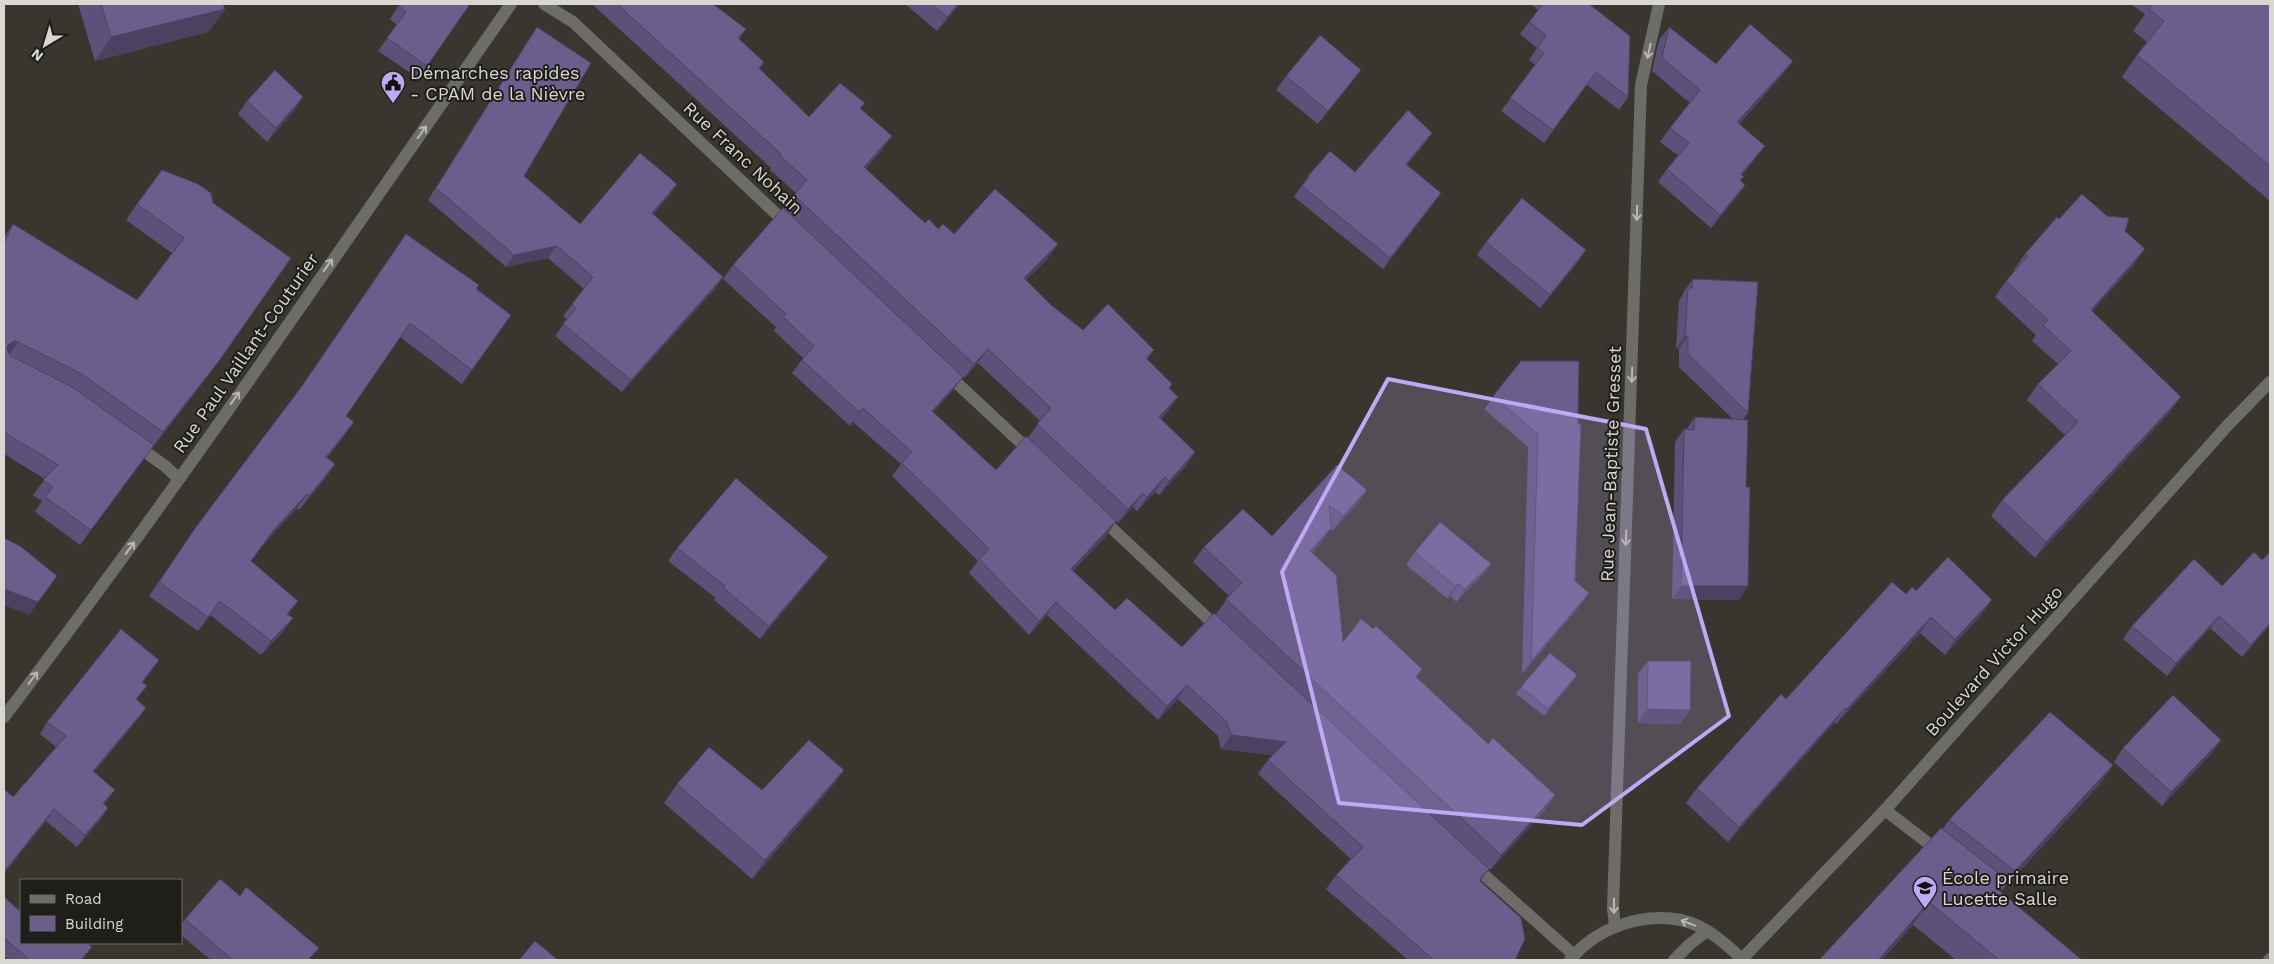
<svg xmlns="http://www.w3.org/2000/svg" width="2274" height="964" viewBox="0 0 2274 964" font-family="'Work Sans',sans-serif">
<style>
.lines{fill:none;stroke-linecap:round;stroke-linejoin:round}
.minor{stroke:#6d6c69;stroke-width:12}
.wall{fill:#5c5178;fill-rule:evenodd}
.shaded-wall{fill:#4b4262}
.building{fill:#6b5e8c;stroke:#4b4262}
.oneway{stroke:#b8b7b2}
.marked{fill:#bfa9f4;fill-opacity:0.2;stroke:#bfa9f4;stroke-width:4;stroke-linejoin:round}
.labels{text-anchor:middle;stroke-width:4;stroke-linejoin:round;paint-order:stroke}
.poi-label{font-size:18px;fill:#d8d7d2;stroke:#1f1e1a;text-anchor:start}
.street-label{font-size:18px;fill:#d8d7d2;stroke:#1f1e1a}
</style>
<rect width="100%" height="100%" fill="#39362f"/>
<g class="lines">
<g class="minor">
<path d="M544,4L573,22L788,225"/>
<path d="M945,372L1033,454"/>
<path d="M134,444L165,466L179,479"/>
<path d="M1100,517L1220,630"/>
<path d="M4,717C181,485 344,243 511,4"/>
<path d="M1885,810L1941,853"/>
<path d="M1473,865L1574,955"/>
<path d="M1615,927L1613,908L1641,85L1659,4"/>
<path d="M1570,960C1595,929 1640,912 1681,920C1705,925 1725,943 1742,959"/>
<path d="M1674,960L1690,944L1707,931"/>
<path d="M1741,960L1885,810L2227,426L2270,382"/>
<path d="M2269,960L2270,959"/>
</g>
</g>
<g class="wall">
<path d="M78,4H223L225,9L208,32L95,61Z"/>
<path d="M400,4H470L418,78L378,51L397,25L390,19Z"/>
<path d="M592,4H713L746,29L739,39L764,62L759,69L809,117L860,109L882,150L866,169L925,223L954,234L1058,244L1048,258L1026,280L1051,305L1083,330L1154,350L1147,360L1169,388L1168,411L1161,419L1195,452L1186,466L1159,495L1155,492L1137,511L1133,507L1118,523L1116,521L1107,535L1073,571L1115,610L1182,647L1216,614L1229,596L1193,562L1204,547L1272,536L1337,465L1357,505L1332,531L1330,529L1321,543L1312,553L1343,642L1417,678L1545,810L1490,870L1489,869L1480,881L1515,960H1408L1326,889L1336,875L1351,859L1258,774L1268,760L1273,755L1221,749L1218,736L1178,699L1158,720L1047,615L1029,635L969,573L978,561L892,476L901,464L853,422L850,426L792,373L803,358L774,331L776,327L723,279L733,265L784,209L796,193L770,170L771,168ZM978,363L1040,421L1028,438L996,470L933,412L953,390L963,377L964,378Z"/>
<path d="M905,4H960L937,31Z"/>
<path d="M1531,4H1590L1589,5L1628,97L1619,110L1587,85L1544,143L1501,111L1535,65L1529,60L1537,48L1520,34L1538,10Z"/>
<path d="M2131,4H2270V201L2122,77L2137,55L2147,42L2133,31L2145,14Z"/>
<path d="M537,27L524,176L580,224L677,184L669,196L653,214L723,277L715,289L622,392L555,336L567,319L563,316L584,289L548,258L506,267L428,200L529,39Z"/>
<path d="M1669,27L1716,64L1793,61L1783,74L1739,124L1755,159L1742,175L1740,181L1745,185L1736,198L1711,228L1658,182L1667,169L1679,156L1660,142L1670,128L1690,103L1652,71L1659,40Z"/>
<path d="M1361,70L1351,83L1318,124L1276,90L1286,76Z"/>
<path d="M247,101L294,111L267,142L238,114Z"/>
<path d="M1432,133L1425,143L1407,165L1434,203L1383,269L1294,197L1308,176L1355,172Z"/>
<path d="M198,184L208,376L153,447H152L80,545L35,512L42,501L33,495L45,479L4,454V237L13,224L137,300L172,253L126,220L137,204Z"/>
<path d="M2059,219L2125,231L2134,265L2092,311L2170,412L2035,558L1991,516L2002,500L2065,435L2027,400L2038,384L2058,364L2032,341L2036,335L1995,297L2006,281L2015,271L2014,270L2025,254Z"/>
<path d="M406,234L477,289L511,315L462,384L400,337L346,416L344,436L327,458L335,464L325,479L299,510L297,508L262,546L251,561L288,615L293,618L283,632L261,655L210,615L198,631L149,596L196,527L299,390Z"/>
<path d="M1486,242L1586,250L1577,263L1540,308L1477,255Z"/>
<path d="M1693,279L1748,413L1743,420L1739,600L1672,599L1675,442L1684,429L1686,430L1695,417L1733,419L1679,367V349L1676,348L1679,301L1683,294L1684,291Z"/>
<path d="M1521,361L1575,581L1580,606L1522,674L1528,447L1484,409Z"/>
<path d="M677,548L819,569L760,639L714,600L716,598L668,561Z"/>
<path d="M1415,552L1491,564L1482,576L1456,602L1451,596L1447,598L1406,565Z"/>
<path d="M2270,552V625L2242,657L2210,628L2167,676L2123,639L2132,626L2222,586L2262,560Z"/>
<path d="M1916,591L1992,600L1981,615L1945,655L1920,633L1836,724L1834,723L1728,842L1686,803L1697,788L1786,699L1906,594Z"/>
<path d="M159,660L143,682L137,700L146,708L138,719L94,772L107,801L104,804L108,808L100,820L77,847L46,821L13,797L56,747L40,734L47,722Z"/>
<path d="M1648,661L1690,710L1680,724L1638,723V674Z"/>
<path d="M1572,682L1544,716L1516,694L1521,687Z"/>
<path d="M2221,740L2212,753L2162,806L2114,762L2123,748Z"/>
<path d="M2113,765L2100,784L2002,890L2000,889L1999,890L2082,960H1956L1913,925L1882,960H1819L1942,830L1949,820Z"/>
<path d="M844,770L830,789L752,879L664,803L677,784L762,790Z"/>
<path d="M246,887L310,960H211L181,935V925L185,919L240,896Z"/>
<path d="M4,897L21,943L92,947L82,960H9L4,956Z"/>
</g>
<g class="shaded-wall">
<path d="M958,4H960L937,31L947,17Z"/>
<path d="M225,9L208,32L95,61L111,37Z"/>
<path d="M1793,61L1783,74L1728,135L1737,122Z"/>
<path d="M1361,70L1351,83L1318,124L1328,111Z"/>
<path d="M303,97L294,111L267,142L276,128Z"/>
<path d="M1432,133L1425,143L1399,175L1406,164Z"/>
<path d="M892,136L882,150L855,181L864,167Z"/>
<path d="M1765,146L1755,159L1731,188L1741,174Z"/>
<path d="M677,184L669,196L644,225L652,213Z"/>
<path d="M1745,185L1736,198L1711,228L1720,215Z"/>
<path d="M1441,193L1434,203L1383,269L1390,258Z"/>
<path d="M1058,244L1048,258L1014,292L1024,278Z"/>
<path d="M557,246L548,258L506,267L514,255Z"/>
<path d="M2145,249L2134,265L2080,325L2091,310Z"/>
<path d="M1586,250L1577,263L1540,308L1550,295Z"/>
<path d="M280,273L208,376L153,447L163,432Z"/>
<path d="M723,277L715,289L622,392L631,380Z"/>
<path d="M1685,336H1688L1679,349L1676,348Z"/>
<path d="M14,341L18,342L8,357L4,356L8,345Z"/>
<path d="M988,349L978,363L964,378L974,364Z"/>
<path d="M963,377L953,390L922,424L932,411Z"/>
<path d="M1178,397L1168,411L1149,431L1159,417Z"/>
<path d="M2181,397L2170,412L2035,558L2046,542Z"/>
<path d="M863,408L853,422L850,426L859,412Z"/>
<path d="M354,422L344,436L316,471L326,457Z"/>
<path d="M1195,452L1186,466L1159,495L1169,481Z"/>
<path d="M335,464L325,479L299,510L309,496Z"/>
<path d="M1165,477L1155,492L1137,511L1147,497Z"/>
<path d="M1367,490L1357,505L1332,531L1343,516Z"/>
<path d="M1143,493L1133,507L1118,523L1128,509Z"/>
<path d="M307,494L297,508L262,546L241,575L272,532Z"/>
<path d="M1116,521L1107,535L1062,583L1071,569Z"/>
<path d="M1331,528L1321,543L1299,566L1310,551Z"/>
<path d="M828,557L819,569L760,639L769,626Z"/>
<path d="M1491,564L1482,576L1456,602L1465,589Z"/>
<path d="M57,576L29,615L4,605V589Z"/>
<path d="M1459,584L1451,596L1447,598L1455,586Z"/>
<path d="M1681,586H1748L1739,600L1672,599Z"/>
<path d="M1589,593L1580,606L1522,674L1531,661Z"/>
<path d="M1992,600L1981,615L1945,655L1955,639Z"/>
<path d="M298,601L288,615L287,614Z"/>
<path d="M1056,602L1047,615L1029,635L1039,621Z"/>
<path d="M2219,616L2210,628L2167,676L2176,663Z"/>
<path d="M1931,617L1920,633L1836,724L1847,709Z"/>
<path d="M293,618L283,632L261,655L271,641Z"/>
<path d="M2270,623V625L2242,657L2251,645Z"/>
<path d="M159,660L151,672L134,693L142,682Z"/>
<path d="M1577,675L1572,682L1544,716L1548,709Z"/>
<path d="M1187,685L1178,699L1158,720L1167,706Z"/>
<path d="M146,708L138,719L85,782L93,771Z"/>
<path d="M1845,708L1834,723L1728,842L1739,827Z"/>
<path d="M1647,709L1690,710L1680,724L1638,723Z"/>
<path d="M1231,735L1286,742L1276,755L1221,749Z"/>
<path d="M2221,740L2212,753L2162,806L2171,792Z"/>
<path d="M2113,765L2100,784L2002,890L2015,871Z"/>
<path d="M844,770L830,789L752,879L765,860Z"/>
<path d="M115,790L107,801L95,815L103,803Z"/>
<path d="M1555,795L1545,810L1490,870L1501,855Z"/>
<path d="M108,808L100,820L77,847L85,835Z"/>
<path d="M54,809L46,821L4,874V872Z"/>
<path d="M1489,869L1479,882V880Z"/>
<path d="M1929,902L1913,925L1882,960H1878Z"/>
</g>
<g class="building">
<path d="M101,4H223L225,9L111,37Z"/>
<path d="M400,4H470L427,66L387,38L406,12L399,6Z"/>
<path d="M617,4H713L746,29L738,38L764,62L759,68L809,117L840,83L865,103L860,108L892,136L864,167L925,223L929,219L938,229L943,224L954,234L995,189L1058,244L1024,278L1051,305L1083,330L1108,304L1154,350L1146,358L1172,384L1169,388L1178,397L1159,417L1195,452L1169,481L1165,477L1147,497L1143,493L1128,509L1037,424L1051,408L988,349L974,364L794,195L807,180L780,156L781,154Z"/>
<path d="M932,4H958L947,17Z"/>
<path d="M1543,4H1589L1630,36L1628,97L1596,72L1553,130L1510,98L1544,53L1538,48L1546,35L1529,22Z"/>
<path d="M2153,4H2270V166L2137,55L2164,21L2149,9Z"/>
<path d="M1750,24L1793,61L1737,122L1765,146L1741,174L1744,177L1740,180L1745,185L1720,215L1667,169L1689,143L1670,128L1700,90L1662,58L1669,27L1716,64Z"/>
<path d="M537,27L591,63L524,176L580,224L640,153L677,184L652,213L723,277L631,380L563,324L576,308L572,304L593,277L557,246L514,255L436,188Z"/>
<path d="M1320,35L1361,70L1328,111L1286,76Z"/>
<path d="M275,70L303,97L276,128L247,101Z"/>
<path d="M1408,110L1432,133L1406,164L1441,193L1390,258L1302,186L1309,177L1308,176L1330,151L1355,172Z"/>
<path d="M162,170L198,184L211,193L213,203L291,258L219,361L163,432L80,373L18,342L14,341L8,345L7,350L11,356L72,387L154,445L91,530L45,497L53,487L43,480L58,465L4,432V244L13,224L137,300L184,238L137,204Z"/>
<path d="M2082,194L2107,216L2129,218L2125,231L2145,249L2091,310L2181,397L2046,542L2002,500L2078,422L2038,384L2071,351L2043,325L2048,320L2006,281L2028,256L2025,254L2057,217L2059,219Z"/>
<path d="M1522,198L1586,250L1550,295L1486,242Z"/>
<path d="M783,208L963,377L932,411L996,470L1026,436L1116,521L1071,569L1115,610L1127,598L1182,647L1214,613L1489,869L1479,880L1521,918L1525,939L1515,960H1434L1336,875L1363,847L1268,760L1286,742L1231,735L1227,722L1187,685L1167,706L1056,602L1039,621L979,559L989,549L902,463L912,452L863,408L859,412L802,360L814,346L783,317L786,314L733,265Z"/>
<path d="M406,234L479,285L476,289L511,315L472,370L410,323L346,416L354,422L326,457L335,464L309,496L307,494L272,532L251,561L298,601L287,614L293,618L271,641L220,601L208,617L159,582L196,527L302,386Z"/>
<path d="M1693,279L1758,282L1748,413L1688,354V336H1685L1688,288H1692Z"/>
<path d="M1521,361H1579L1578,424H1581L1575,581L1589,593L1531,661L1538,434L1493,396Z"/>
<path d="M1695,417L1748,420L1746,487H1750L1748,586H1681L1684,429L1694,430Z"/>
<path d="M1337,465L1367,490L1343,516L1329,505L1331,528L1310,551L1336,575L1343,642L1361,619L1373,629L1376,626L1422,669L1416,677L1488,744L1493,738L1555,795L1501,855L1226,599L1242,583L1204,547L1243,509L1272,536Z"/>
<path d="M736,478L828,557L769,626L723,588L725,586L677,548Z"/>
<path d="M1440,522L1491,564L1465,589L1459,584L1455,586L1415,552Z"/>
<path d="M4,538L20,546L57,576L38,602L4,589Z"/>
<path d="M2254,552L2262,560L2270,552V623L2251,645L2219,616L2176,663L2132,626L2194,559L2222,586Z"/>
<path d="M1948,557L1992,600L1955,639L1931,617L1847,709L1845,708L1739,827L1697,788L1781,694L1786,699L1892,582L1906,594L1912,587L1916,591Z"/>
<path d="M121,629L159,660L142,682L147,686L136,699L146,708L93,771L115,790L103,803L108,808L85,835L54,809L4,872V789L13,797L66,736L47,722Z"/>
<path d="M1550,653L1577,675L1548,709L1521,687Z"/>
<path d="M1648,661H1691L1690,710L1647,709Z"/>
<path d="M2173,695L2221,740L2171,792L2123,748Z"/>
<path d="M2050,712L2113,765L2015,871L1949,820Z"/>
<path d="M809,740L844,770L765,860L677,784L709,747L762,790Z"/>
<path d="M1941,828L2006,879L1997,889L2082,960H1999L1929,902L1878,960H1819Z"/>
<path d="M220,879L240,896L246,887L319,948L308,960H233L185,919Z"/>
<path d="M4,897L21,912V943H87L92,947L80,960H30L4,938Z"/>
<path d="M535,941L558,960H519Z"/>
</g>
<defs><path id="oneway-shaft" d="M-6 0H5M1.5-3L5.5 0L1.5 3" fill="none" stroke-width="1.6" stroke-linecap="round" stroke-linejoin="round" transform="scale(1.25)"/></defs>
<g class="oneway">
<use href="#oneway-shaft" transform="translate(1649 51) rotate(102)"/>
<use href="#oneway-shaft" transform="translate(422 132) rotate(-55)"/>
<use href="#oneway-shaft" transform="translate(1637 213) rotate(92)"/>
<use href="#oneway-shaft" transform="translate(328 265) rotate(-55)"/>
<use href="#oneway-shaft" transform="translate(1632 375) rotate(92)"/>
<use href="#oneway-shaft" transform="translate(235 398) rotate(-55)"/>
<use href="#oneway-shaft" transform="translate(1626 538) rotate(92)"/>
<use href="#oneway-shaft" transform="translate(130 548) rotate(-54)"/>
<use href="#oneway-shaft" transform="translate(33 678) rotate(-53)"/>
<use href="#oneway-shaft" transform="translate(1614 906) rotate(90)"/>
<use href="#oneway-shaft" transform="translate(1688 923) rotate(-159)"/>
</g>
<path class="marked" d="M1388,379L1646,429L1729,716L1582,825L1339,803L1282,572Z"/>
<defs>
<symbol id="civic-pin" viewBox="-11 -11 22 30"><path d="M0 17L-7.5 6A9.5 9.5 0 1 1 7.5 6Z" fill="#bfa9f4" stroke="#1f1e1a"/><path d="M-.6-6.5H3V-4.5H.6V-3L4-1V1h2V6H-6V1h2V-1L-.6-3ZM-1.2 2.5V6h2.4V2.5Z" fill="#111"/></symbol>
<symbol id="school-pin" viewBox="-11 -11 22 30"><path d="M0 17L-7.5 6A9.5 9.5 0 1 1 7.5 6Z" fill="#bfa9f4" stroke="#1f1e1a"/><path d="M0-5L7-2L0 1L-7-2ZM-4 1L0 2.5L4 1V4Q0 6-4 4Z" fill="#111"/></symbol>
</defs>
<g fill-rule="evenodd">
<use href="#civic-pin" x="379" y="69" width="28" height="38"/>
<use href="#school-pin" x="1911" y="874" width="28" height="38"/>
</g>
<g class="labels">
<g class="poi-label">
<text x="410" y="79">Démarches rapides<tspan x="410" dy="21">- CPAM de la Nièvre</tspan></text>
<text x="1942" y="884">École primaire<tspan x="1942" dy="21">Lucette Salle</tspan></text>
</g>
<g class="street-label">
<text transform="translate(743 158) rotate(43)" y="6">Rue Franc Nohain</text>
<text transform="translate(246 353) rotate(-55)" y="6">Rue Paul Vaillant-Couturier</text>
<text transform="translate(1611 464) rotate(-88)" y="6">Rue Jean-Baptiste Gresset</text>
<text transform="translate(1994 661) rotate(-48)" y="6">Boulevard Victor Hugo</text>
</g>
</g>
<rect width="2274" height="964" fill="none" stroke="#d8d7d2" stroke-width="10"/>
<rect x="20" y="879" width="162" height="65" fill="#1f1e1a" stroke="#696864"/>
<rect x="30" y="895" width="25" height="8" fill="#6d6c69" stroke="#696864"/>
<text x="65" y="904" font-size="15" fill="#d8d7d2">Road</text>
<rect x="30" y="916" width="25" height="15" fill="#6b5e8c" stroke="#696864"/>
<text x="65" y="929" font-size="15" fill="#d8d7d2">Building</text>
<g transform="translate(45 45) rotate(218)" stroke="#1f1e1a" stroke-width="4" paint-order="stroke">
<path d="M0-4L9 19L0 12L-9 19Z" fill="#d8d7d2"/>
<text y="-8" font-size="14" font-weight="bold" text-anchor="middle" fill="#d8d7d2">N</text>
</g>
</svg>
